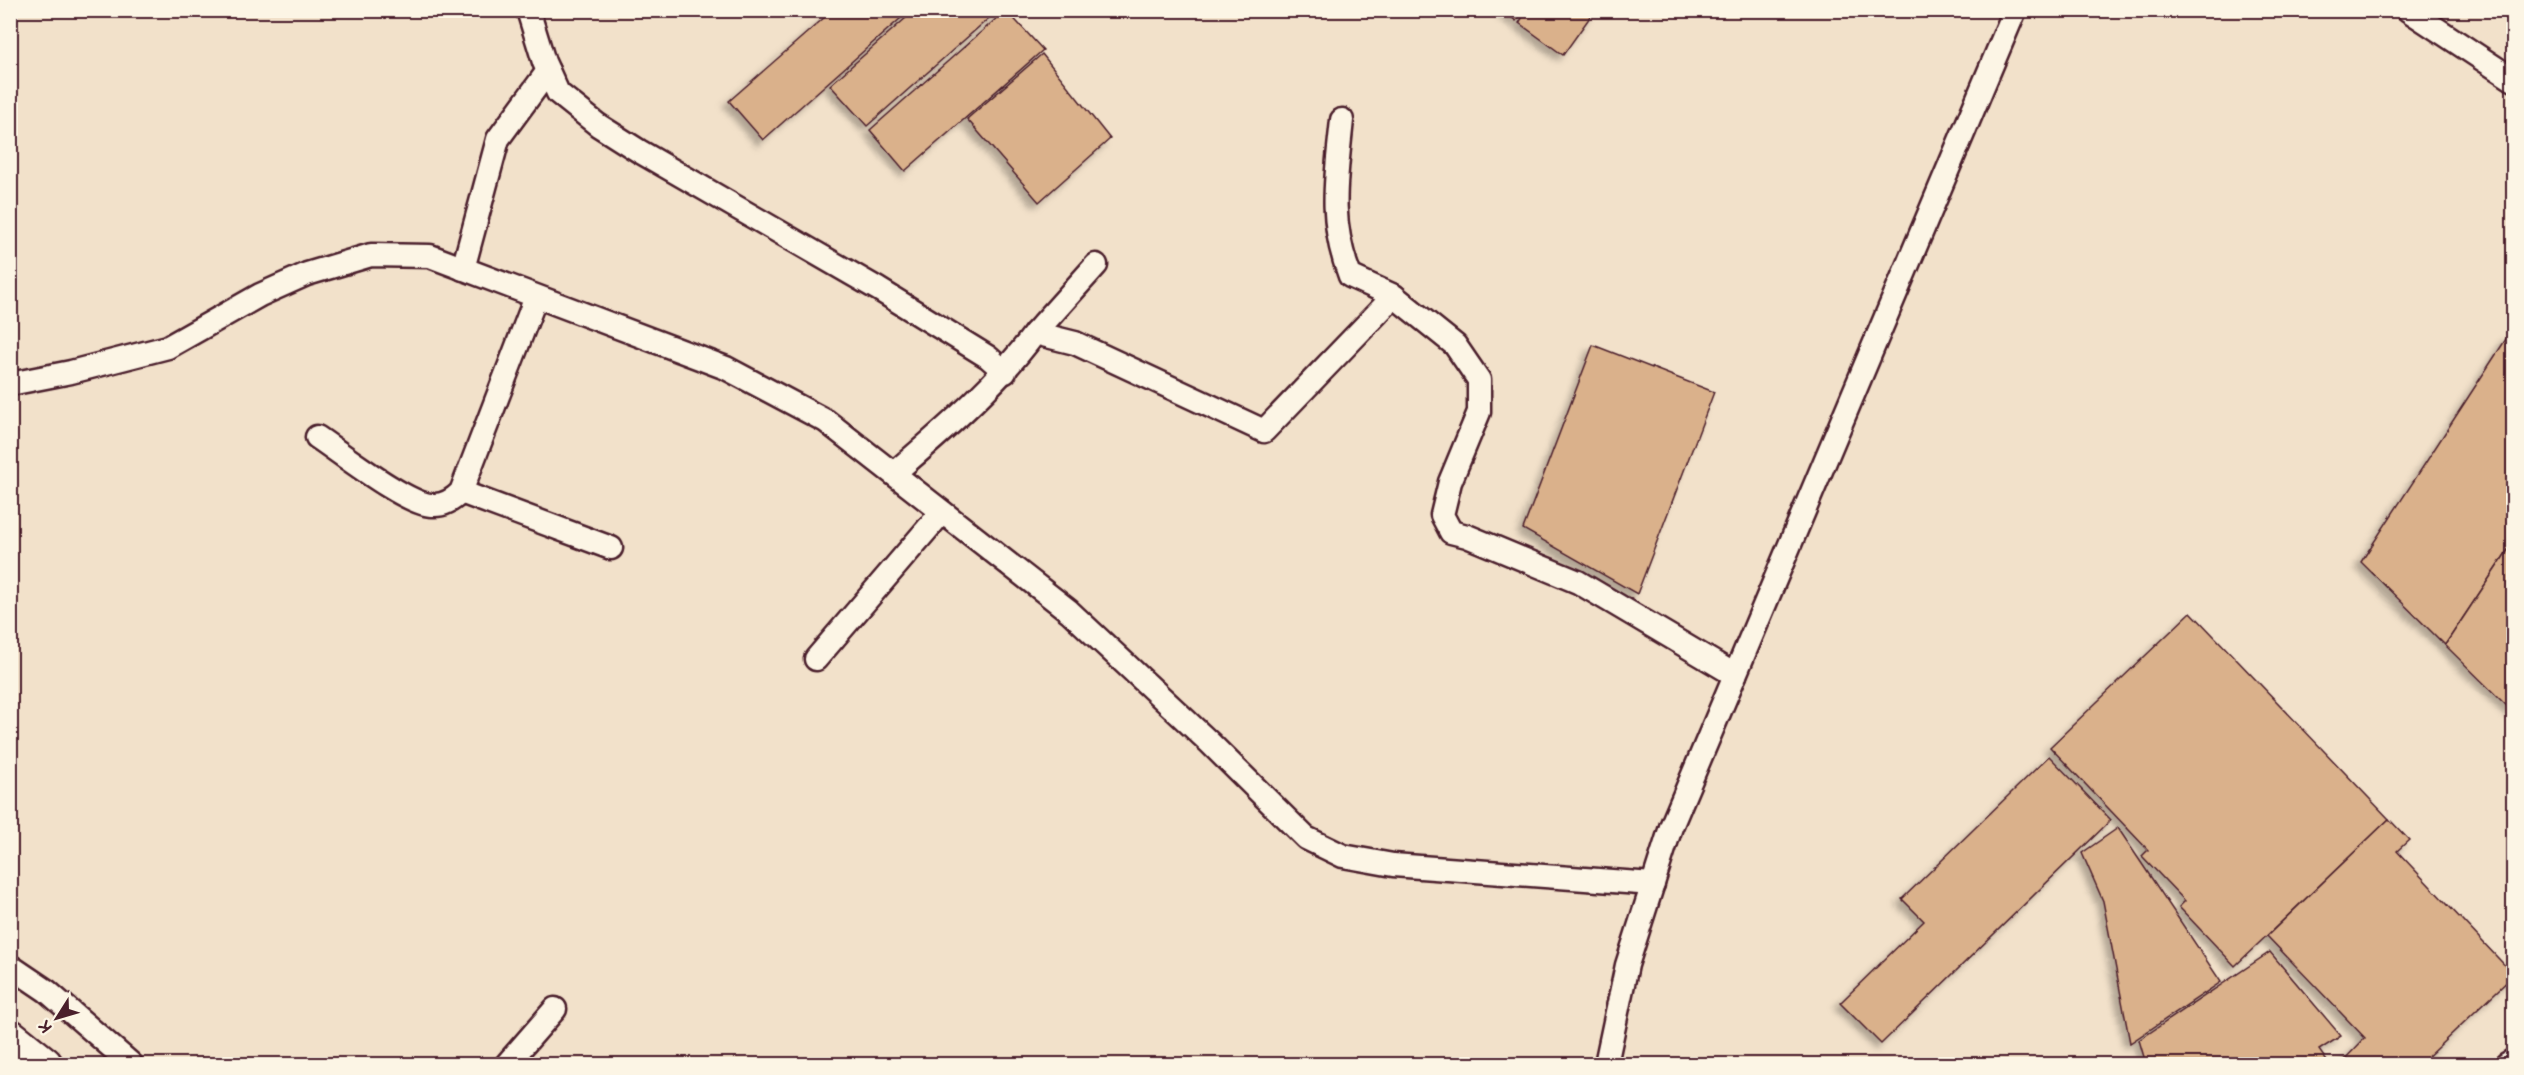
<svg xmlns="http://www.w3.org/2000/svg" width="2524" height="1075" viewBox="0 0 2524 1075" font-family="'Balsamiq Sans',sans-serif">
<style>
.building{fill:#dab18b;stroke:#4a1f2b;stroke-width:1.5;filter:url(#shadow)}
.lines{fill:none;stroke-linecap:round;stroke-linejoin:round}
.minor-casing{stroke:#4a1f2b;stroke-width:27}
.highway-casing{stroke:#4a1f2b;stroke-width:38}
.minor{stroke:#fcf5e5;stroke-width:22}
.highway{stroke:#fcf5e5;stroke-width:33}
</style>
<defs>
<filter id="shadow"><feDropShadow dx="-5.5" dy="5.5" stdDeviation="3" flood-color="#0004"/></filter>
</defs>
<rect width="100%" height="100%" fill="#f2e1ca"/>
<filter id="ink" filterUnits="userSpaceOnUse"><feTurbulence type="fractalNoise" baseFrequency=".0167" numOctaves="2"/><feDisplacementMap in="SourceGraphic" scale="12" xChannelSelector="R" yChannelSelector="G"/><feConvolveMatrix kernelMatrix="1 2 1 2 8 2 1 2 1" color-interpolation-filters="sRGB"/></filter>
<g filter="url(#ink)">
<g class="building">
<path d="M833,10H910L763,140L729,101Z"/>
<path d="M915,10H998L867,126L830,85Z"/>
<path d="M1006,10L1043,50L905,171L870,130Z"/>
<path d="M1502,10H1524L1516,21Z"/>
<path d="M1527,10H1595L1563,55L1519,23Z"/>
<path d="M1042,54L1110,139L1039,202L967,119Z"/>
<path d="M2508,336L2514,338V541L2445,645L2361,562Z"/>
<path d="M1593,345L1714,392L1637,594L1523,529Z"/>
<path d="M2514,541V709L2512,711L2445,645Z"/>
<path d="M2191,612L2389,819L2235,966L2179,907L2185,901L2142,856L2148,850L2050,747Z"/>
<path d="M2049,756L2111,820L1881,1044L1840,1003L1924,921L1902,899Z"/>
<path d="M2389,819L2409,840L2397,851L2514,975L2420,1064H2340L2365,1038L2267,936Z"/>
<path d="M2118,828L2221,982L2130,1043L2103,901L2082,853Z"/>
<path d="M2270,952L2341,1036L2319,1050L2329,1064H2146L2139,1040Z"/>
</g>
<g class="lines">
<defs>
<g id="minor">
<path d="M528,10L544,62L558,93L598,125L639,151L878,289L988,357L1005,372"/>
<path d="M2408,10L2514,80"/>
<path d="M1342,120C1336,179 1328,219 1350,276L1394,296L1455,345L1479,380V412L1450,482L1442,515L1451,532L1467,536L1578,582L1735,675"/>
<path d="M463,269L498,139L548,71"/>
<path d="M1035,333L1096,265"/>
<path d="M10,384L71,372L168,347L260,295L307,274L371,255L430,256L726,368L826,421L1069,611L1209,742L1306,838L1343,856L1393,865L1653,884"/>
<path d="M317,437C341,453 407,505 432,505C444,506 453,500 461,492L536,297"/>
<path d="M894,473C945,429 995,387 1035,333L1075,343L1264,431L1394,296"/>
<path d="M461,492L611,548"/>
<path d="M816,659L942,512"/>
<path d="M10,966L47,991L131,1064"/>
<path d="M507,1064L555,1009"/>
<path d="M1606,1064L1627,965L1671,827L2015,10"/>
<path d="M2507,1064L2514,1060"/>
</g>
<path id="highway" d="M10,1036L45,1064"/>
</defs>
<use href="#minor" class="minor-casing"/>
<use href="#highway" class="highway-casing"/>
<use href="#minor" class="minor"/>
<use href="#highway" class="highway"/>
</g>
</g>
<rect width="2524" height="1075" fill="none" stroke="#fcf5e5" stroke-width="36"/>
<rect x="18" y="18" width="2488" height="1039" fill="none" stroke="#4a1f2b" stroke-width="2" filter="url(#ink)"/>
<g transform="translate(57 1018) rotate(233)" stroke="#fcf5e5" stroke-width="4.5" paint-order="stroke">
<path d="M0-4.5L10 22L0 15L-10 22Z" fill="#4a1f2b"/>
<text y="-9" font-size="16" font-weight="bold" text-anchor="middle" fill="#4a1f2b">K</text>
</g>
</svg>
